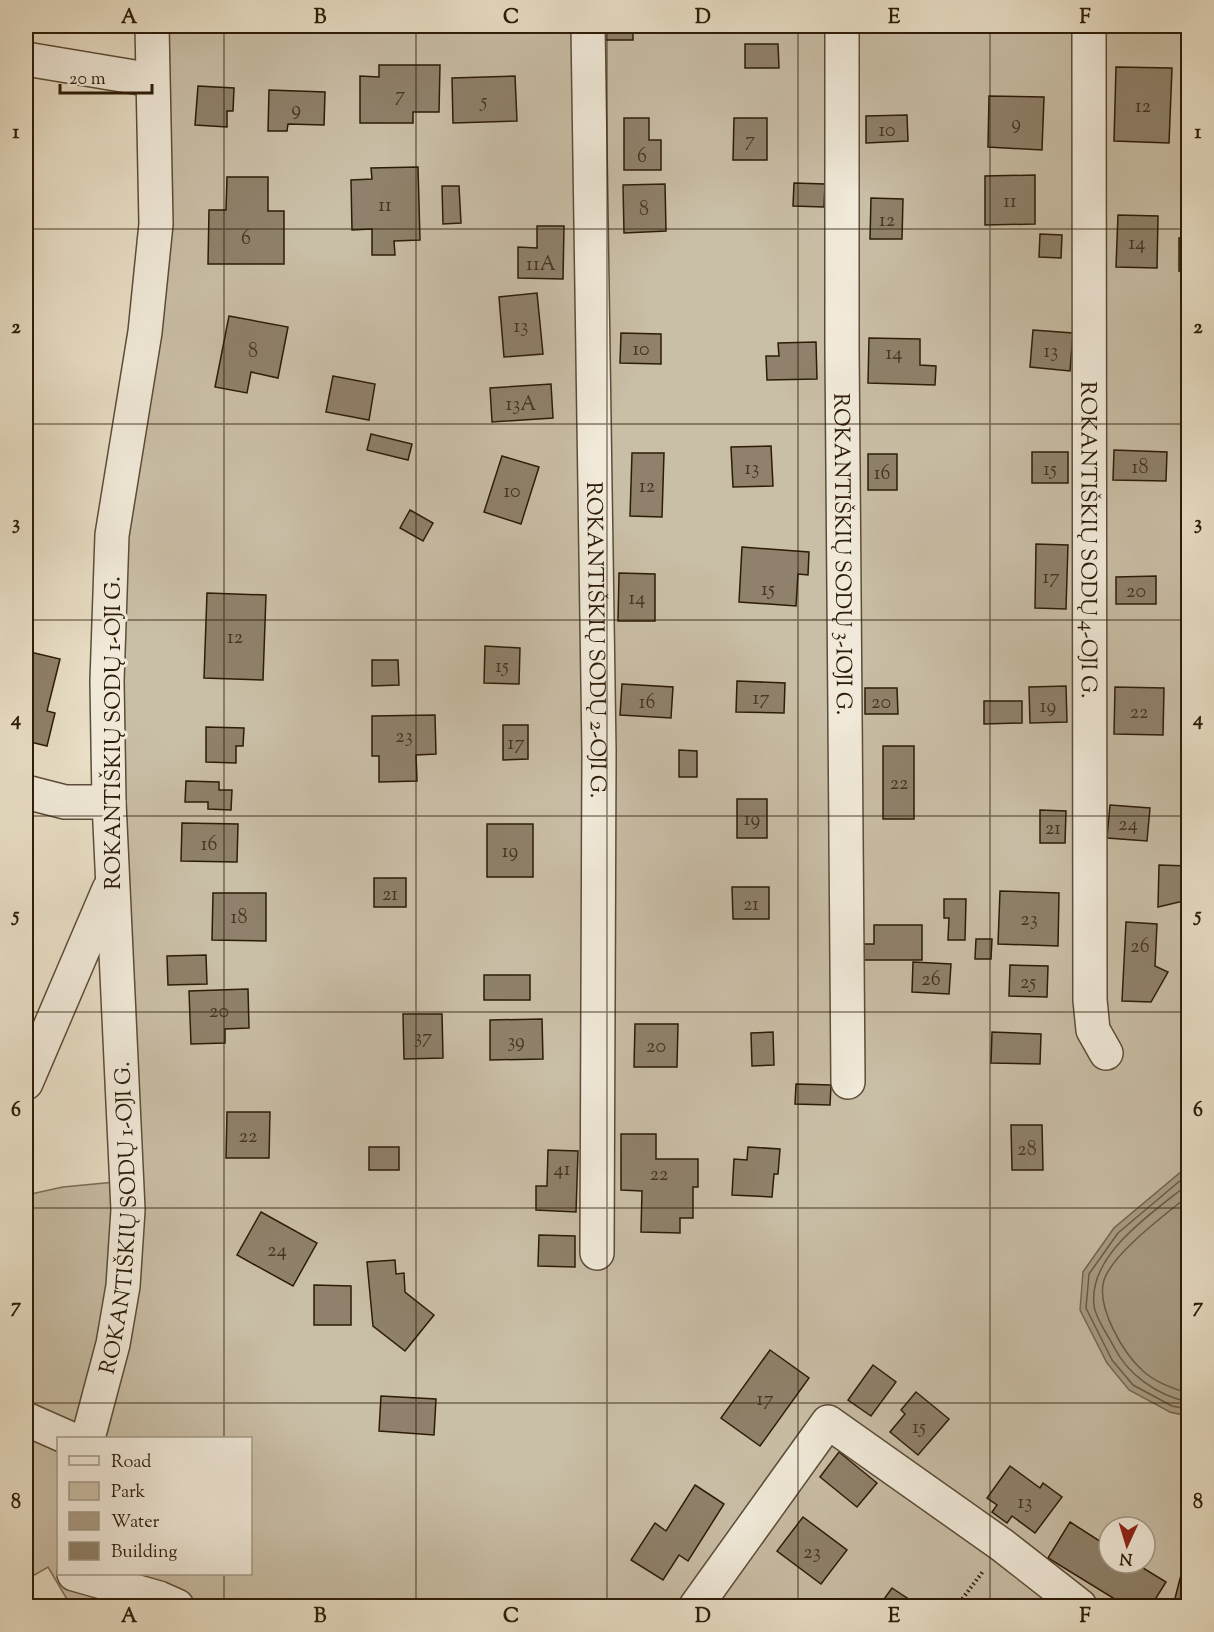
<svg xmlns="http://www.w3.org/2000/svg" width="1214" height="1632" viewBox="0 0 1214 1632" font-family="'Sorts Mill Goudy',serif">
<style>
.green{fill:#c9bea6;stroke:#7b6d57;stroke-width:1.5;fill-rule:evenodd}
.water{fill:#a99d85;stroke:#776953;stroke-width:1.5}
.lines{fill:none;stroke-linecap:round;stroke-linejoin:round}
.shore{stroke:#6b5c46;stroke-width:1.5}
.building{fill:#8f816b;stroke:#2d1c08;stroke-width:1.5}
.minor-casing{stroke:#5c4d38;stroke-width:36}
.path{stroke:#2d1c08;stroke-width:4;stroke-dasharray:1.5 3;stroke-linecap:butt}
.minor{stroke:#f1eada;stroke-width:33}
.grid{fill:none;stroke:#2d1c08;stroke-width:1.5;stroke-opacity:0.55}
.labels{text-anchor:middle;stroke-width:6;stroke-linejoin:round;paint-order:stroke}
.number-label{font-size:20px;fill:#463521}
.street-label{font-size:22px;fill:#2d1c08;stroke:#f1eada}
.neatline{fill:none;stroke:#2d1c08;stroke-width:2}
.grid-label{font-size:20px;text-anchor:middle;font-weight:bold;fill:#2d1c08}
</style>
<rect width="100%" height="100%" fill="#e9dfc6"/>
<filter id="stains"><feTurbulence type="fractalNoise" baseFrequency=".00333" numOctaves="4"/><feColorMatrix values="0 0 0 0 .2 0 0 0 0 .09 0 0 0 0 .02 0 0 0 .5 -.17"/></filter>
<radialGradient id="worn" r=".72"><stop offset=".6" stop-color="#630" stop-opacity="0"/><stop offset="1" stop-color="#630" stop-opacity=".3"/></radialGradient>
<path class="green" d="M136,26H1188V1166L1114,1228L1083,1272L1170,1412L1188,1416V1606H71L48,1567L26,1580V1195L63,1187L115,1182L128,368L147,184ZM58,1438H250V1574H58ZM1109,1527H1145V1563H1109Z"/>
<path class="water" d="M1188,1166V1416L1170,1412L1129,1390L1107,1363L1080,1310L1083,1272L1114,1228Z"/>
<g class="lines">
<g class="shore">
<path d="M1188,1174L1118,1233L1089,1274L1086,1308L1112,1360L1133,1385L1172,1406L1188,1409"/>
<path d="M1188,1184C1153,1213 1088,1254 1094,1305C1095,1318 1108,1335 1114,1347C1128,1375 1157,1395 1188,1402"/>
<path d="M1188,1196C1166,1214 1113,1253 1104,1280C1096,1307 1123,1353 1143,1371C1154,1381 1174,1389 1188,1393"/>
</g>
</g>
<g class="building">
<rect x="602" y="26" width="31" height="14"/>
<path d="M873,26H902V31L872,30Z"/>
<path d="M745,44H778L779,68H745Z"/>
<path d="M379,65H440L439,112H413V123H360V76L379,77Z"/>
<path d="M1116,67L1172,68L1169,143L1114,141Z"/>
<path d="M515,76L517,121L453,123L452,78Z"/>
<path d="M198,86L234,88L233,111H227V127L195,125Z"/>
<path d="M269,90L325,92L324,125L288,124L287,131H268Z"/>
<path d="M989,96L1044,97L1042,150L988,147Z"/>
<path d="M907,115L908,141L866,143V116Z"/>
<path d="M624,118H649V140H661V170H624Z"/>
<path d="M734,118H767V160H733Z"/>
<path d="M418,167L420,240L394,241L395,255H372V229L352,230L351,180L372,179L371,168Z"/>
<path d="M1035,175V224L985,225V176Z"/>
<path d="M227,177H268V211H284V264H208L209,210H226Z"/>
<path d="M794,183L825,184L824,207L793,206Z"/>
<path d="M665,184L666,231L624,233L623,185Z"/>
<path d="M442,186H459L461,223L443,224Z"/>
<path d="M871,198L903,199L902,239H870Z"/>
<path d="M1118,215L1158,216L1157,268L1116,267Z"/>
<path d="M537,226H564L563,279L518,278V247L537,248Z"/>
<path d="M1040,234L1062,235L1061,258L1039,257Z"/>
<rect x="1179" y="238" width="9" height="33"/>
<path d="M537,293L543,354L504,357L499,297Z"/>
<path d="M229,316L288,327L278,378L251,372L247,393L215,387Z"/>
<path d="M1033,330L1073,333L1070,371L1030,367Z"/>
<path d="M621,333L661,334V364L620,363Z"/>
<path d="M869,338L920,339V365L936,366L935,385L868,383Z"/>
<path d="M816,342L817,379L767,380L766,356H779L778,343Z"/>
<path d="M333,376L375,384L369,420L326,412Z"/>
<path d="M551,384L553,418L492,422L490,388Z"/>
<path d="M371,434L412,444L408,460L367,450Z"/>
<path d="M771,446L773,486L733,487L731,447Z"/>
<path d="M1114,450L1167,452L1166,481L1113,480Z"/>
<rect x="1032" y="452" width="36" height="31"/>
<path d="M632,453H664L662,517L630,516Z"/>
<rect x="868" y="454" width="29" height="36"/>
<path d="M502,456L539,467L521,524L484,512Z"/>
<path d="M410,510L433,523L423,541L400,528Z"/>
<path d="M1036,544L1068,545L1066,609L1035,608Z"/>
<path d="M742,547L809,552L808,575L798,574L796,606L739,602Z"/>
<path d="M619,573L655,574V621H618Z"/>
<path d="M1156,576V604H1116V577Z"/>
<path d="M207,593L266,595L263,680L204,678Z"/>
<path d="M485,646L520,648L519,684L484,683Z"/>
<path d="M26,651L60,659L47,711L55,713L47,746L26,741Z"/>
<path d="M372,660H398L399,685L372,686Z"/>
<path d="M737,681L785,683L784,713L736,712Z"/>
<path d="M622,684L673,687L671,718L620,715Z"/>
<path d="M1066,686L1067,722L1030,723L1029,687Z"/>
<path d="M1115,687L1164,688L1163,735L1114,734Z"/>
<path d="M865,688H897L898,714H865Z"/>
<path d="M984,701H1022V723L984,724Z"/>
<path d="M435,715L436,754L416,755L417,781L379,782V756H372V716Z"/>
<path d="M503,725H528V759L503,760Z"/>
<path d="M206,727L244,728L243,746H236V763L206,762Z"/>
<rect x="883" y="746" width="31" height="73"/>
<path d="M679,750L697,751V777H679Z"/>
<path d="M186,781L219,782V790H232L231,810L208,809V802H185Z"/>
<rect x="737" y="799" width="30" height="39"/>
<path d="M1110,805L1150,808L1147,841L1107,838Z"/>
<path d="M1040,810L1066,811L1065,843H1040Z"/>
<path d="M182,823L238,824L237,862L181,861Z"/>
<rect x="487" y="824" width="46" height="53"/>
<path d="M1159,865L1188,866V900L1158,907Z"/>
<rect x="374" y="878" width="32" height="29"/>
<path d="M732,887H769V919H733Z"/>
<path d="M1000,891L1059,893L1058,946L998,944Z"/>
<path d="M213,893H266V941L212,940Z"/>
<path d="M944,899H966L965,940H948L949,918H944Z"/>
<path d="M1126,922L1157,924L1155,966L1168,972L1151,1002L1122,1001Z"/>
<path d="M874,925H922V960H864V944H874Z"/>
<path d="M976,939H992L991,959H975Z"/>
<path d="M206,955L207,984L168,985L167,956Z"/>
<path d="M913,962L951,964L949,994L912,992Z"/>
<path d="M1010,965L1048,966L1047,997L1009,996Z"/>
<rect x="484" y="975" width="46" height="25"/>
<path d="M248,989L249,1028L225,1029V1043L191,1044L189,991Z"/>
<path d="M403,1014H442L443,1058L404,1059Z"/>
<path d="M542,1019L543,1059L490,1060V1020Z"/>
<path d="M635,1024H678L677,1067H634Z"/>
<path d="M773,1032L774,1065L752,1066L751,1033Z"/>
<path d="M992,1032L1041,1034L1040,1064L991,1063Z"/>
<path d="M796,1084L831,1085L830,1105L795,1104Z"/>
<path d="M227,1112H270L269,1158H226Z"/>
<path d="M1011,1125H1042L1043,1170H1012Z"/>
<path d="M621,1134H656V1159H698V1187H693V1218H680V1233L641,1232L642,1191L621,1190Z"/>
<rect x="369" y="1147" width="30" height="23"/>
<path d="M748,1147L780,1149L778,1174H774L772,1197L732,1195L734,1159L747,1160Z"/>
<path d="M548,1150L578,1151L576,1212L536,1210V1186H547Z"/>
<path d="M261,1212L317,1243L293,1286L237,1255Z"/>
<path d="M539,1235L575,1236V1267L538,1266Z"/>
<path d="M395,1260L396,1274L404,1273L405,1292L434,1315L405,1351L373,1326L367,1262Z"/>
<path d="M314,1285L351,1286V1325H314Z"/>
<path d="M770,1350L809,1378L760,1446L721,1418Z"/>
<path d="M873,1365L896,1382L871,1416L848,1400Z"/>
<path d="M916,1392L949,1419L918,1455L890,1432L905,1414L901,1410Z"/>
<path d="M381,1396L436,1399L434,1435L379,1431Z"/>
<path d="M839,1452L877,1483L857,1507L820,1477Z"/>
<path d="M1010,1466L1040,1488L1043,1483L1062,1497L1035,1533L1012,1516L1007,1523L992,1512L997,1505L987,1498Z"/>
<path d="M695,1485L724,1504L688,1561L679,1555L663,1580L631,1560L655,1523L666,1531Z"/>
<path d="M803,1517L847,1550L821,1584L777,1551Z"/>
<path d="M1070,1522L1109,1547V1563H1135L1166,1582L1151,1606H1126L1048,1558Z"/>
<path d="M1181,1575L1188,1577V1606H1173Z"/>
<path d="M892,1588L910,1600L906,1606H879Z"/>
</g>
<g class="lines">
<defs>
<g id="minor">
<path id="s1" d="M588,26L599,751L597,1253"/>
<path id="s2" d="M842,26V348L848,1082"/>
<path id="s3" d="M1089,26L1090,1000L1093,1030L1106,1053"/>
<path d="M26,59L152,80"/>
<path d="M26,792L65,802H109"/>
<path d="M26,1083L109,889"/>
<path d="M26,1419L69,1438"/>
<path id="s4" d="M88,1438L113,1344L123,1286L128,1210L109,802L107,681L112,535L145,332L156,224L152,26"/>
<path d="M74,1574L159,1598L177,1606"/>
<path d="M696,1606L828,1422L1002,1545L1080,1606"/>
</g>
</defs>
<use href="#minor" class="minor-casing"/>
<path class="path" d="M957,1606L984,1570"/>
<use href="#minor" class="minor"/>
</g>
<path class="grid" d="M224,26V1438M416,26V1606M607,26V1606M798,26V1606M990,26V1606M26,229H1188M26,424H1188M26,620H1188M26,816H1188M26,1012H1188M26,1208H1188M26,1403H1188M224,1574V1606"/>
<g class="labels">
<g class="number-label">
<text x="400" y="101">7</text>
<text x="484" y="107">5</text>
<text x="1143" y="112">12</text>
<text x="296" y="115">9</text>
<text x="1016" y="129">9</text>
<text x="887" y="136">10</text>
<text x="750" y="146">7</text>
<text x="642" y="162">6</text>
<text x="1010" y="207">11</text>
<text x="385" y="211">11</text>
<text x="644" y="215">8</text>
<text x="887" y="226">12</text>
<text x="246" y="244">6</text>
<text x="1137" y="249">14</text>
<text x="541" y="270">11A</text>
<text x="521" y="332">13</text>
<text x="641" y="355">10</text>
<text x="253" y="357">8</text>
<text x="1051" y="357">13</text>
<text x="894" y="359">14</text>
<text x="521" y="410">13A</text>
<text x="1140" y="473">18</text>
<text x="752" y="474">13</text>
<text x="1050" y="475">15</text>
<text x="882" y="479">16</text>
<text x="647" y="492">12</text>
<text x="512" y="497">10</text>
<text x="1051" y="583">17</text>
<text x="768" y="595">15</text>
<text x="1136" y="597">20</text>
<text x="637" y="604">14</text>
<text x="235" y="643">12</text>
<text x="502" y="672">15</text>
<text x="761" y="704">17</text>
<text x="647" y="708">16</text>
<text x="881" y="708">20</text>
<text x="1048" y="712">19</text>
<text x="1139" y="718">22</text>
<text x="404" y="742">23</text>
<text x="516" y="749">17</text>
<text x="899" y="789">22</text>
<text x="752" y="825">19</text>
<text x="1128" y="830">24</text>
<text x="1053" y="834">21</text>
<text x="209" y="850">16</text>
<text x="510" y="857">19</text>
<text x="390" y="900">21</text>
<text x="751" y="910">21</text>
<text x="239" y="923">18</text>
<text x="1029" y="925">23</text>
<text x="1140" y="952">26</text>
<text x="931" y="985">26</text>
<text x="1028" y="988">25</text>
<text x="219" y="1017">20</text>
<text x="423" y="1043">37</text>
<text x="516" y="1047">39</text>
<text x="656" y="1052">20</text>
<text x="248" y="1142">22</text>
<text x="1027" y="1155">28</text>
<text x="562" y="1175">41</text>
<text x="659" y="1180">22</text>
<text x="277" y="1256">24</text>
<text x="765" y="1405">17</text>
<text x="919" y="1433">15</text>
<text x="1025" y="1508">13</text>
<text x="812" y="1558">23</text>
</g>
<g class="street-label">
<text dy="8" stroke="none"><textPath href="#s3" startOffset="514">ROKANTIŠKIŲ SODŲ 4-OJI G.</textPath></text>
<text dy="8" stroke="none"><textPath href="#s2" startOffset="528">ROKANTIŠKIŲ SODŲ 3-IOJI G.</textPath></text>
<text dy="8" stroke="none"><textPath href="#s1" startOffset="614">ROKANTIŠKIŲ SODŲ 2-OJI G.</textPath></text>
<text transform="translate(112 733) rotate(-90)" y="8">ROKANTIŠKIŲ SODŲ 1-OJI G.</text>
<text dy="8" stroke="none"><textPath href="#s4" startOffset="224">ROKANTIŠKIŲ SODŲ 1-OJI G.</textPath></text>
</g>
</g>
<rect width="1214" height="1632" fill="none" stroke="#e9dfc6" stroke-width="66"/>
<rect x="57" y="1437" width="195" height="138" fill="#f1eada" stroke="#a39886" stroke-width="1.5"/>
<rect x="69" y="1456" width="30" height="9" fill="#f1eada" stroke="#a39886" stroke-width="1.5"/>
<text x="111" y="1467" font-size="18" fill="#2d1c08">Road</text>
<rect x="69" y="1482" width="30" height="18" fill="#c9bea6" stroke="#a39886" stroke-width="1.5"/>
<text x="111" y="1497" font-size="18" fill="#2d1c08">Park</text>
<rect x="69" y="1512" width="30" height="18" fill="#a99d85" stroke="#a39886" stroke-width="1.5"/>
<text x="111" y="1527" font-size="18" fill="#2d1c08">Water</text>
<rect x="69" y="1542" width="30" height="18" fill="#8f816b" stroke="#a39886" stroke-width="1.5"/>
<text x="111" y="1557" font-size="18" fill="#2d1c08">Building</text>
<g transform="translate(1127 1545) rotate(184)"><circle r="28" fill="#f1eada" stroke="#a39886" stroke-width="1.5"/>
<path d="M0-4.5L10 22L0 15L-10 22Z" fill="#8f2418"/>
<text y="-9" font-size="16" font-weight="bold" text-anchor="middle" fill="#2d1c08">N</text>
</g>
<path d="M60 84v9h92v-9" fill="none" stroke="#2d1c08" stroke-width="3"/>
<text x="69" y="84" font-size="18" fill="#2d1c08" stroke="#f1eada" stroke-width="4.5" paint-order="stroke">20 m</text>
<rect x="33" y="33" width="1148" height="1566" class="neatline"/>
<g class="grid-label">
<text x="129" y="23">A</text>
<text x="320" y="23">B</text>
<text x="511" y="23">C</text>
<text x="703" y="23">D</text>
<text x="894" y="23">E</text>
<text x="1085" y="23">F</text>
<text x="16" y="138">1</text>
<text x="1198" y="138">1</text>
<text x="16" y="333">2</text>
<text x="1198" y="333">2</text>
<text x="16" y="529">3</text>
<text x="1198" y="529">3</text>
<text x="16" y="725">4</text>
<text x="1198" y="725">4</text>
<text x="16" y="921">5</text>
<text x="1198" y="921">5</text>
<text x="16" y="1116">6</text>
<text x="1198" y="1116">6</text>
<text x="16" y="1312">7</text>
<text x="1198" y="1312">7</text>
<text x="16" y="1508">8</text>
<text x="1198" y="1508">8</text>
<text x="129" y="1622">A</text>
<text x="320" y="1622">B</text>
<text x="511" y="1622">C</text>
<text x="703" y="1622">D</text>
<text x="894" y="1622">E</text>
<text x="1085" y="1622">F</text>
</g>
<rect width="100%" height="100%" filter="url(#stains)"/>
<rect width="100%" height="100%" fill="url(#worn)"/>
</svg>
